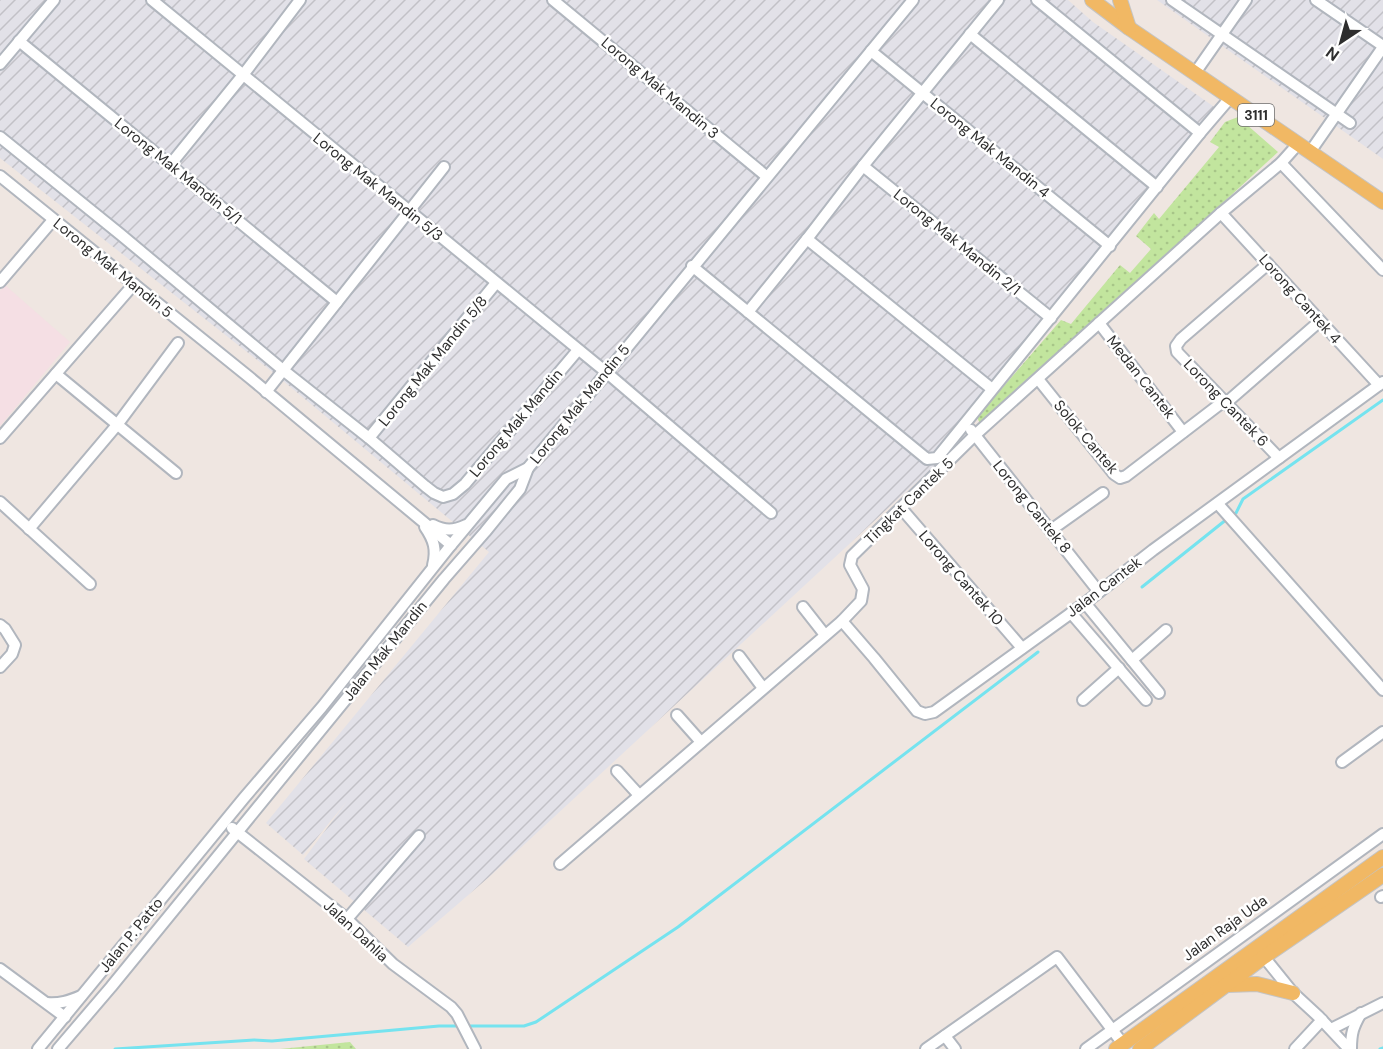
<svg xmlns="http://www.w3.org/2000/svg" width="1383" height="1049" viewBox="0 0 1383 1049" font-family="'DM Sans',sans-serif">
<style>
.industrial{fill:url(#industrial-furrows)}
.medical{fill:#f5dfe4}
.grass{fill:url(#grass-dots)}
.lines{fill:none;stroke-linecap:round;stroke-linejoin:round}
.stream{stroke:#75e3ef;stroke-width:3}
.minor-casing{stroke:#b1b6be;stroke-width:14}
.major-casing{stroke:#c4c4c4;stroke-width:16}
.minor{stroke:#fff;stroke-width:10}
.major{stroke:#f1b864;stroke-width:14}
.labels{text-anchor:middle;stroke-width:5;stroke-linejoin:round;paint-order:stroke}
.shield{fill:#fff;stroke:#6d6d6d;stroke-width:1.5}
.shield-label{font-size:14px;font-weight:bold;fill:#2e2e2e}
.street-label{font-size:15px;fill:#2e2e2e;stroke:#fff}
</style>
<defs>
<pattern id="industrial-furrows" width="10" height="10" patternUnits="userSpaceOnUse" patternTransform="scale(1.5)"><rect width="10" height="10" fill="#e2e1e8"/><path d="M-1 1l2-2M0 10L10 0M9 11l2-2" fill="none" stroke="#c2c1c7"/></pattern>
<pattern id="grass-dots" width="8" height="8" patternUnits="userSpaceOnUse" patternTransform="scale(1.5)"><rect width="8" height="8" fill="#c2e59e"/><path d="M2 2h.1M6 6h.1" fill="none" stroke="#a7c588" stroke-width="1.8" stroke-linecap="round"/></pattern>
</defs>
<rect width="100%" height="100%" fill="#efe6e1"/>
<g class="industrial">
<path d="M0,0H1068L1093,22L1220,111L938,462L488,878L408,947L304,859L347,801L303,855L266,823L489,552L270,370L0,158Z"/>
<path d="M1157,0H1383V159Z"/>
</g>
<path class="medical" d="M5,285L70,342L0,426V291Z"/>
<g class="grass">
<path d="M1238,117L1278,152L981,426L977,417L1061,320L1071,324L1120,265L1130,273L1151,249L1136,236L1154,213L1159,219L1219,147L1210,142L1225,122Z"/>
<path d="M350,1042L356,1049H280Z"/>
</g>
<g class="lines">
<g class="stream">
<path d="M1232,515L1236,513L1243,499L1383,400"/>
<path d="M1142,587L1227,519"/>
<path d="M467,1026H524L536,1022L678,927L1038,652"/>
<path d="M115,1049L254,1040L272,1041L439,1026H460"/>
<path d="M1380,1049L1383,1048"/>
</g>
<defs>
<g id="minor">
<path d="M152,0L606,372L771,513"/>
<path d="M553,0L766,176"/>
<path d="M1037,0L1200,133"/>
<path d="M1172,0L1350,123"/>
<path d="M1316,0L1383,46"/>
<path d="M970,34L1157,187"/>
<path d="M19,41L337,302"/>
<path d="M871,51L1110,246"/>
<path d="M0,64L54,0"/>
<path d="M1195,73L1246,0"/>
<path d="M0,137L120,234L283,370L369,438L425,486L434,493L443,497L453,494L465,484L578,350"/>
<path d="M1310,152L1383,47"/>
<path d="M1281,163L1383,270"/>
<path d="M170,165L243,75L300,0"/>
<path d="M863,166L1051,318"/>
<path d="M0,176L249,377L451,545"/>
<path d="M1221,213L1379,385"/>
<path d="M807,239L992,389"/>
<path d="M1268,264L1181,339L1176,346L1177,352L1279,458"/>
<path d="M692,266L927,459L937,458L1200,133L1230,98"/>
<path d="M0,282L53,220"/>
<path d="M748,312L807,239L863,166L998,0"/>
<path d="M1099,323L1183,432"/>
<path d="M56,374L176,473"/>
<path d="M1038,379L1114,474L1120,478L1126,476L1224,401"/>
<path d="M266,392L444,167"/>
<path d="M1226,403L1320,321"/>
<path d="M971,430L1099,592"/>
<path d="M0,438L134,284"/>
<path d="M369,438L496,283"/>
<path d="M0,502L90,584"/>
<path d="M1218,504L1383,690"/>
<path d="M901,508L1022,648"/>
<path d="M433,525C445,531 453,531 466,525"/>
<path d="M425,527C434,540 437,550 433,565"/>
<path d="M29,529L117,425L178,343"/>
<path d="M1051,530L1103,493"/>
<path d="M1085,603L1159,693"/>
<path d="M803,607L825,635"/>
<path d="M1071,613L1146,700"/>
<path d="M842,621L874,658L917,711L925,714L934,712L1085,603L1153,550L1383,382"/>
<path d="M0,625L5,629L15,645L12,654L0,667"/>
<path d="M739,656L763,688"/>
<path d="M1132,660L1166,630"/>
<path d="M1083,700L1119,668"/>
<path d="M677,715L701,742"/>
<path d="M1342,762L1383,732"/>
<path d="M617,771L639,795"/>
<path d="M232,828L347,919L393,964L451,1007L457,1014L475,1049"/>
<path d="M560,864L842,621L861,601L863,589L850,565L852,556L975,435L1221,213L1281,163L1298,144"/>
<path d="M1381,897L1383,896"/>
<path d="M347,919L419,836"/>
<path d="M1260,952L1293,993L1319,1017L1349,1049"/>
<path d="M0,969L65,1017"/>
<path d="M47,1003C60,1004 69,1001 81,996"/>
<path d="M1331,1029L1383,1003"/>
<path d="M945,1036L955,1049"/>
<path d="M38,1049L244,798L322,707L451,545L506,479L528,468L913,0"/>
<path d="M58,1049L111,987L444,579L485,532L520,489L528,468"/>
<path d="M926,1049L1057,957L1123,1044"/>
<path d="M1086,1049L1383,834"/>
<path d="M1295,1049L1322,1020"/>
<path d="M1351,1049C1351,1033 1353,1027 1361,1013"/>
</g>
<g id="major">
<path d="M1092,0L1129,28L1383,202"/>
<path d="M1120,0L1129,28"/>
<path d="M1228,985L1257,984L1293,993"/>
<path d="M1116,1049L1383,857"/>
<path d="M1140,1049L1264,957L1383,875"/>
</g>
</defs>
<use href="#minor" class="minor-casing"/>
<use href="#major" class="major-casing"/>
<use href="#minor" class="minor"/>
<use href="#major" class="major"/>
</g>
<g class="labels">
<rect class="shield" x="1238" y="104" width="36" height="22" rx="4.5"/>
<g class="shield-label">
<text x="1256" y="120">3111</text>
</g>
<g class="street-label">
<text transform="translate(660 88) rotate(40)" y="5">Lorong Mak Mandin 3</text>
<text transform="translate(990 148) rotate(39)" y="5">Lorong Mak Mandin 4</text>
<text transform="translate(178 171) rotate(39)" y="5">Lorong Mak Mandin 5/1</text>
<text transform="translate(378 187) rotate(39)" y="5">Lorong Mak Mandin 5/3</text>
<text transform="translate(957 242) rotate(39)" y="5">Lorong Mak Mandin 2/1</text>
<text transform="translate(113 268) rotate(39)" y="5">Lorong Mak Mandin 5</text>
<text transform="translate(1300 299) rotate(48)" y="5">Lorong Cantek 4</text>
<text transform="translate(433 361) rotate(-51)" y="5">Lorong Mak Mandin 5/8</text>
<text transform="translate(1141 377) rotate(52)" y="5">Medan Cantek</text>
<text transform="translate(1226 403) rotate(46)" y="5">Lorong Cantek 6</text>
<text transform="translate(580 404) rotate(-51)" y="5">Lorong Mak Mandin 5</text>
<text transform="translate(516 423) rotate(-50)" y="5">Lorong Mak Mandin</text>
<text transform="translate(1086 437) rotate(50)" y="5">Solok Cantek</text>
<text transform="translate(909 501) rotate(-44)" y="5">Tingkat Cantek 5</text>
<text transform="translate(1032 507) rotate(51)" y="5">Lorong Cantek 8</text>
<text transform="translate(961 578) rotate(49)" y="5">Lorong Cantek 10</text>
<text transform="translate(1104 587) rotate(-37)" y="5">Jalan Cantek</text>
<text transform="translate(385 651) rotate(-51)" y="5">Jalan Mak Mandin</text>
<text transform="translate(1225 928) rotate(-36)" y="5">Jalan Raja Uda</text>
<text transform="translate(356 931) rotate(43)" y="5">Jalan Dahlia</text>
<text transform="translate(131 935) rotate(-51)" y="5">Jalan P. Patto</text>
</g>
</g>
<g transform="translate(1341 42) rotate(216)" stroke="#ffffff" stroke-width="4.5" paint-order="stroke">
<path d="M0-4.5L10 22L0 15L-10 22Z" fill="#2e2e2e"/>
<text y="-9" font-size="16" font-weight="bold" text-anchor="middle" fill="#2e2e2e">N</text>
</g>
</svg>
